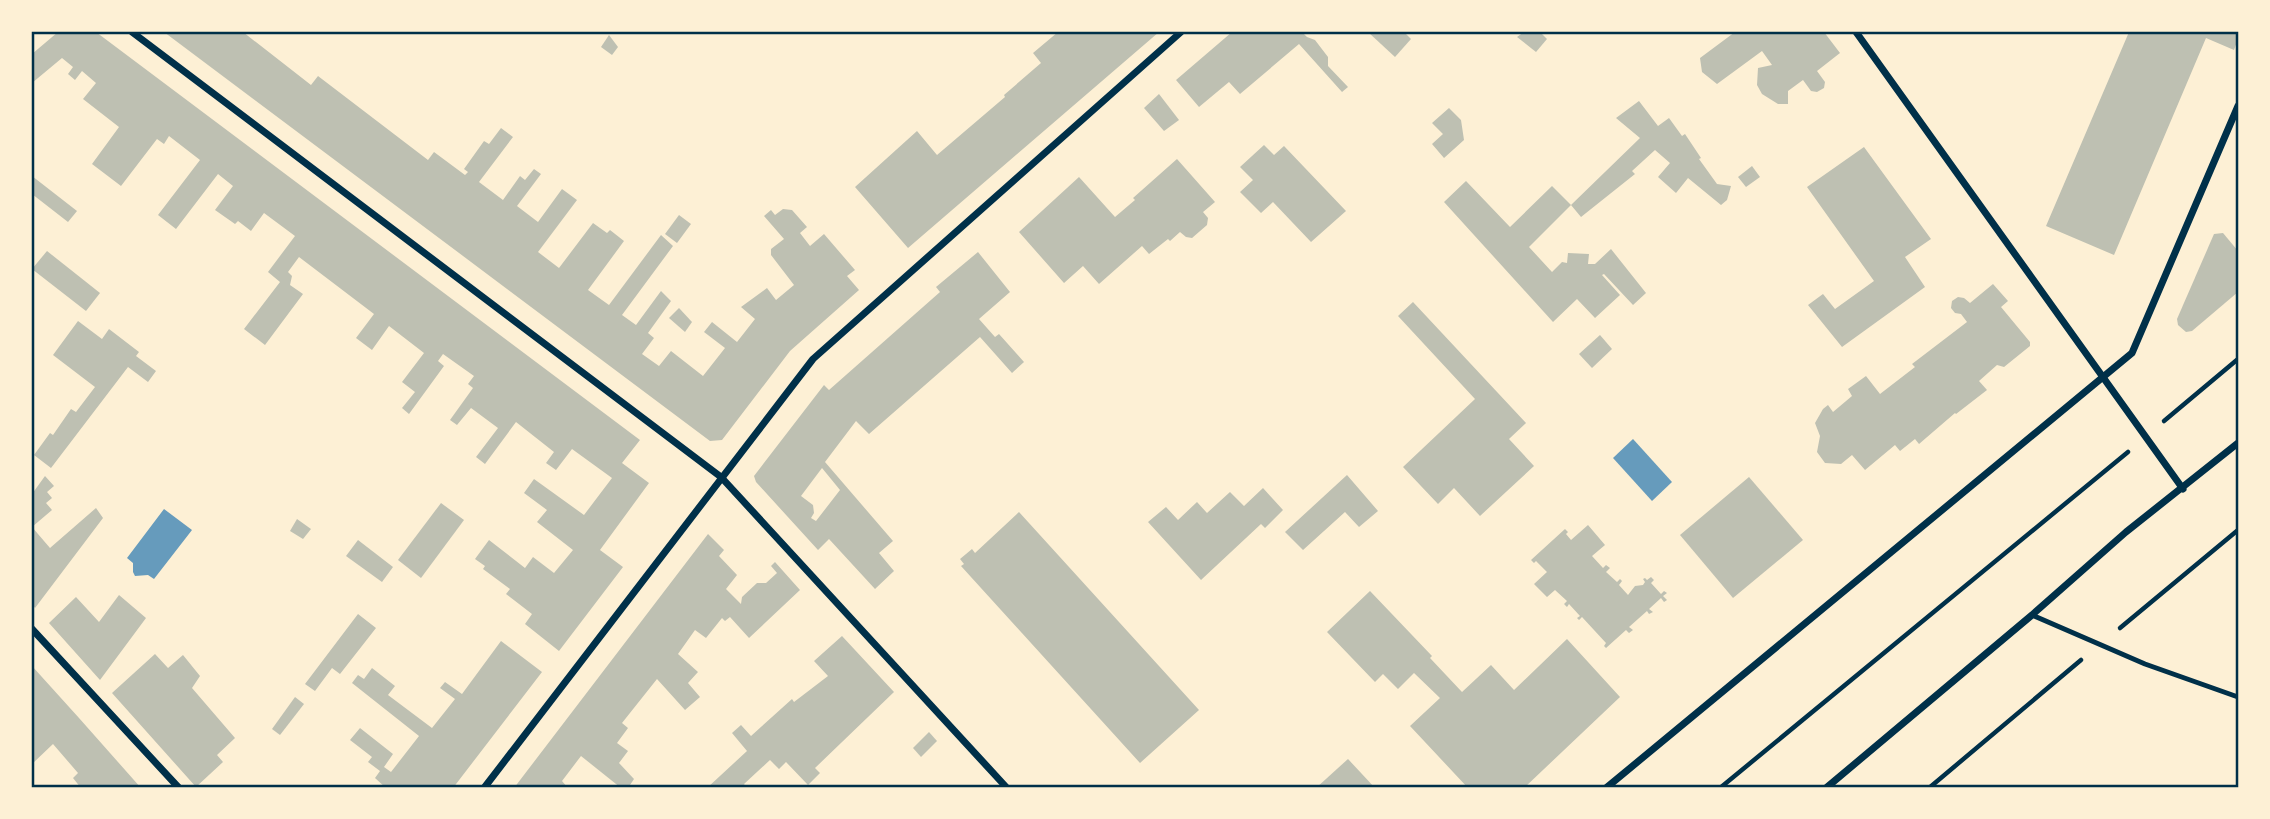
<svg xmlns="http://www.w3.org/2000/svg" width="2270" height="819" viewBox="0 0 2270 819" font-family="'Open Sans',sans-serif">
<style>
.water{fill:#669bbc}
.building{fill:#bec0b2;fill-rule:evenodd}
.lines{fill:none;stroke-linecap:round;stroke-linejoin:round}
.path{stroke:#003049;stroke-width:4.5}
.service{stroke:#003049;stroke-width:5}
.minor{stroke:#003049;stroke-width:7}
.neatline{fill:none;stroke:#003049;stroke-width:2.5}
</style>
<rect width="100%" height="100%" fill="#fdf0d5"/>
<g class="water">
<path d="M1633,439L1672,482L1652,501L1613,458Z"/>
<path d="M164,509L192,530L154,579L148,575L135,576L133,572V563L127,558Z"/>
</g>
<g class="building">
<path d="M58,32H96L640,440L622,463L649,483L600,550L623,567L559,651L525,624L532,614L506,594L510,589L483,569L485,566L475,559L489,540L525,568L533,557L554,573L573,550L537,522L547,510L524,493L534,479L584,515L612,478L572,449L556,470L546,463L554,452L516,422L485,464L476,457L498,428L471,408L457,425L450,420L473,388L468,384L474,376L443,354L438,361L444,366L409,414L402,408L415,392L402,382L424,353L389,326L372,350L356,338L374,314L299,257L288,272L292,276L290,285L303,294L265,345L244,329L280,282L268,272L295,236L264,213L251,231L238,221L235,224L215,210L233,186L218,174L176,229L158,215L200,160L169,136L164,144L157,139L121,186L92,164L119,127L83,99L96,83L82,71L75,80L68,74L73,67L62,58L32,83V54Z"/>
<path d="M164,32H243L311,85L318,76L428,160L434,152L465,175L468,172L464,169L484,141L489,144L501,128L513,137L479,182L503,200L520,176L525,180L534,169L541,174L517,206L538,222L562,189L577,200L538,252L559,268L593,223L607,233L610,230L624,241L588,290L609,305L661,235L673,246L622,315L636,325L661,291L671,301L648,333L654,338L642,354L659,366L671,351L703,376L725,348L704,332L712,322L737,342L755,319L741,307L767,288L776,300L794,285L771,255V249L784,239L764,216L771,210L775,215L783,209L792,210L807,227L800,233L810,246L824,234L855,270L847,276L859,290L790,351L722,440L710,441Z"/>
<path d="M1058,32H1159L908,248L855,187L917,131L937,155L1005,97L1004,95L1041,63L1033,53Z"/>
<path d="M1232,32H1302L1307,37L1315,40L1328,57V66L1348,87L1342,92L1299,44L1240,94L1229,82L1199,107L1176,80Z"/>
<path d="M1368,32H1404L1411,39L1395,57Z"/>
<path d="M1524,32H1540L1547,39L1536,52L1517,37Z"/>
<path d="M1735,32H1824L1840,53L1817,71L1825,82L1824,88L1817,92L1811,91L1803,80L1788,91V104H1778L1762,94L1757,85L1758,68L1772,65L1762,51L1717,84L1702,72L1700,58Z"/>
<path d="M2129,32H2238V39L2234,50L2206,38L2114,255L2046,226Z"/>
<path d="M609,35L618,47L612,55L601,47Z"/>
<path d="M1159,94L1179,120L1164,131L1144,108Z"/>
<path d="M1639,101L1658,126L1669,118L1682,136L1685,134L1701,158L1699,159L1717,184L1731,186L1727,200L1721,205L1688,178L1676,193L1658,177L1670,163L1655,150L1632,171L1635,174L1581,217L1571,205L1640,138L1616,118Z"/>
<path d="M1449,108L1461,120L1464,140L1444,158L1432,144L1443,134L1432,123Z"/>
<path d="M1264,145L1274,155L1284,146L1346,211L1311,242L1273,202L1261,213L1240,192L1253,180L1240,167Z"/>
<path d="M1864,147L1931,239L1905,257L1925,287L1842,347L1808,305L1823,294L1835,309L1874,281L1807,187Z"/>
<path d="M1177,159L1215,202L1203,212L1208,218L1207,225L1192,238L1186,237L1180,232L1170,241L1168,239L1149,254L1142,246L1099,284L1083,266L1064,283L1019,232L1079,177L1115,217L1135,200L1133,198Z"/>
<path d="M1752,166L1760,177L1746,187L1738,177Z"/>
<path d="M32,176L77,211L68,222L32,194Z"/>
<path d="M1466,181L1510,227L1552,186L1571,205L1529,247L1552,272L1562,262L1567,263L1568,253L1589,254L1588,264H1595L1611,249L1646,293L1633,305L1604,274L1602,275L1620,295L1595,318L1577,299L1553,322L1444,202Z"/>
<path d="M679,215L691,224L677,243L665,234Z"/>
<path d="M2223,233L2238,251V292L2192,331L2186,332L2178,325L2177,319L2214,234Z"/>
<path d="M47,251L100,293L86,311L32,269Z"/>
<path d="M978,252L1010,292L979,319L995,337L999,334L1024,362L1012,373L980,337L869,434L856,421L825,462L893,541L879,553L894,571L875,589L829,539L818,550L756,482L754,476L824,385L829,390L940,292L936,287ZM822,468L840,490L816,521L811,518L814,513L813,505L801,496Z"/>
<path d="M1993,284L2008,301L2001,307L2030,342V346L2004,367L1997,365L1979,381L1987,390L1956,414L1955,413L1919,444L1915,439L1900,451L1895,445L1865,470L1852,455L1841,464L1825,463L1817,452L1820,436L1815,423L1823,409L1828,405L1833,412L1852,396L1848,389L1866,376L1880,394L1915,367L1912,364L1967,322L1961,314L1955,313L1951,308L1952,301L1958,297L1964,298L1970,303Z"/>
<path d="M1413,302L1526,423L1509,439L1534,466L1480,516L1454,488L1438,504L1403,467L1475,399L1398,316Z"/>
<path d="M679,308L692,322L685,332L669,318Z"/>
<path d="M78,321L102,339L109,329L139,352L136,356L156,371L148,382L128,367L51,468L34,455L50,433L53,435L71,409L76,412L95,387L53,355Z"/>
<path d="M1600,335L1612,349L1592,368L1579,354Z"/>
<path d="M1347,475L1378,511L1359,527L1345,512L1303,550L1285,532Z"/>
<path d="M45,476L54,486L47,492L52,498L46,503L52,510L32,527L50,548L96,508L103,518L35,608L32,604V494Z"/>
<path d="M1749,477L1803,540L1733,598L1680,535Z"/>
<path d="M1263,488L1283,510L1265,528L1261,524L1201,580L1148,522L1166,507L1178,520L1197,502L1207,513L1230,492L1244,506Z"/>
<path d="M441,503L464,520L421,578L398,560Z"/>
<path d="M1019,512L1199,710L1140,763L961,566L964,564L960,559L972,549L975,553Z"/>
<path d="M297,519L311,529L303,539L290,531Z"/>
<path d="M1588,525L1605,545L1592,556L1603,568L1606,565L1610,568L1606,572L1617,582L1620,579L1622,581L1619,585L1628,595L1635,586L1643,585L1645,582L1643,579L1645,578L1647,580L1651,577L1654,580L1651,583L1661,594L1664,591L1667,593L1663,596L1667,600L1664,602L1661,598L1649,609L1653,612L1649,614L1647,611L1629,627L1633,630L1629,633L1626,630L1606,648L1604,646L1606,643L1582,617L1579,620L1577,618L1580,616L1569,604L1567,607L1564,604L1567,601L1555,590L1547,597L1534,584L1547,572L1536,561L1534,563L1531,560L1565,529L1568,532L1566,534L1571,540Z"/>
<path d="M708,534L724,550L719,556L737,575L726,589L741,604L742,597L757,583H766L777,573L771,566L775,562L800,590L749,638L730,617L725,621L722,618L706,638L695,630L678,654L698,672L688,683L700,697L685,710L657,679L622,723L628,728L617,743L628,751L619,763L634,779L628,788H621L581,756L562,781L568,788H514Z"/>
<path d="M358,540L393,567L382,582L346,556Z"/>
<path d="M1370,591L1432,656L1430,658L1462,692L1491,665L1514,690L1567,639L1620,697L1524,788H1468L1410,726L1440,698L1414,673L1398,689L1383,674L1375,682L1327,632Z"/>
<path d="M119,595L146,618L100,680L49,623L76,597L99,622Z"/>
<path d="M358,614L376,628L340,674L332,668L315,691L305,684Z"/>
<path d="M842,636L894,692L815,768L820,773L808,785L786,762L779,769L770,760L744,784L747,788H707L747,751L732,733L741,725L751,736L792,699L794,702L828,676L814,661Z"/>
<path d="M501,641L542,672L453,788H386L375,778L380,771L368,762L372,757L350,740L360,728L393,754L384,767L391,772L419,736L352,683L358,675L364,679L372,668L395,686L388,695L432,728L455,699L440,688L445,682L462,694Z"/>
<path d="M155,654L168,668L183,655L200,676L192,688L235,738L217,755L223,762L196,787L112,693Z"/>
<path d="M32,666L79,718L141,788H81L73,778L78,773L53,744L32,764Z"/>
<path d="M295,697L304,704L280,735L272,729Z"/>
<path d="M929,732L937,741L921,757L913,748Z"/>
<path d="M1348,759L1375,788H1316Z"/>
</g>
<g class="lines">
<g class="path">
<path d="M2164,421L2238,359"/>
<path d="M2120,628L2238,530"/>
<path d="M1720,788L2128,452"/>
<path d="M1929,788L2081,660"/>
</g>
<path class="service" d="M2032,615L2145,664L2238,697"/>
<g class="minor">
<path d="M132,32L721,477L1007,788"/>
<path d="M1856,32L2183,489"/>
<path d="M32,629L179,788"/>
<path d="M484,788L813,359L1181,32"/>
<path d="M1606,788L2132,353L2238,106"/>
<path d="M1826,788L2032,615L2126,532L2238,443"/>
</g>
</g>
<rect width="2270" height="819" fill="none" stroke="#fdf0d5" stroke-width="66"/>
<rect x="33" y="33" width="2204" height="753" class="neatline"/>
</svg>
